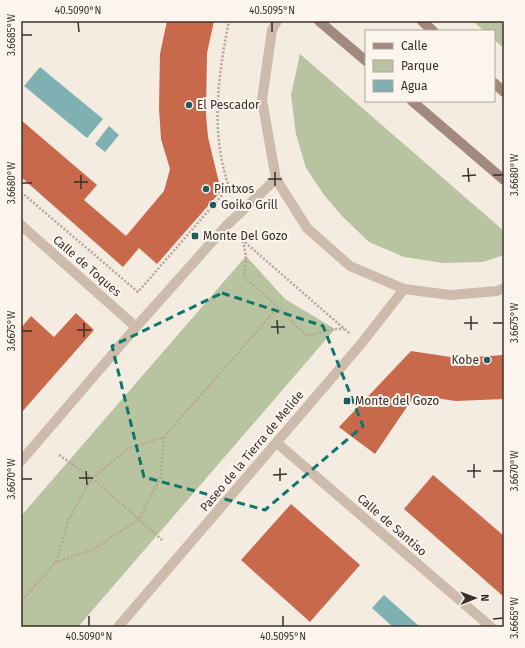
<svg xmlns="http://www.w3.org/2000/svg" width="525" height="648" viewBox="0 0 525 648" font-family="'Fira Sans',sans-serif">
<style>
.green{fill:#b8c4a0}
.water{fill:#7fb0b2}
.building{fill:#c8694b}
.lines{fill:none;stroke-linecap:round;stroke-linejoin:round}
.path{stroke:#b9a596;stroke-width:2.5;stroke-dasharray:2 2;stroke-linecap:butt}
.street{stroke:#cdbbac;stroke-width:10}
.secondary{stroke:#a18a7d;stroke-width:10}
.marked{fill:none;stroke:#0f766e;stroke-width:3;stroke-dasharray:8 5;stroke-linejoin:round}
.ticks{fill:none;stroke:#3b302b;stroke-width:1.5}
.poi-dot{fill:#1f5a5e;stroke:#fbf5ee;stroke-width:1.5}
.labels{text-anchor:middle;stroke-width:4;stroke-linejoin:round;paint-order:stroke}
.poi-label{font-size:12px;fill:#3b302b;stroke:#fbf5ee;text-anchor:start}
.street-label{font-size:12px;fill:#3b302b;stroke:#fbf5ee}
.neatline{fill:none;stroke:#3b302b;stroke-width:1.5}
.ticks-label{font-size:10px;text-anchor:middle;fill:#3b302b}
</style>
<rect width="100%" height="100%" fill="#f4ebe1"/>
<g class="green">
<path d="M473,21H504V48L494,40V31H484Z"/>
<path d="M300,54L504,231V255L483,262L443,263L404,257L369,242L343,217L324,195L306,168L296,134L291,95Z"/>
<path d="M246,256L285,299L335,329L78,627H21V516Z"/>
</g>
<g class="water">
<path d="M40,67L103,119L87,138L24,86Z"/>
<path d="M109,126L119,135L105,152L95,144Z"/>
<path d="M384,595L420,627H393L372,608Z"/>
</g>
<g class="building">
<path d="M167,21H214L207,53L206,115L208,137L221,191L157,264L139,248L123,267L21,177V120L97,185L84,200L126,236L164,191L170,169L161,139L159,108L160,54Z"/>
<path d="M76,313L94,330L21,413V328L31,316L54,337Z"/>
<path d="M411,351L457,358L504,355V399L456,401L415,395L375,454L339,427Z"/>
<path d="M433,475L504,536V597L404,509Z"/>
<path d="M291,504L360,565L310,622L241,560Z"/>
</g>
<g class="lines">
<g class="path">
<path d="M21,192L138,292L229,187C210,132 218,76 229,21"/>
<path d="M239,237L349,333"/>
<path d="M243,241L246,256L244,277L278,307L306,336L335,329H344"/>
<path d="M59,455L92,478L139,519L161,476L164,437"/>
<path d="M56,562L69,519L92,478L129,448L164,437L278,307"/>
<path d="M21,601L56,562L92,550L139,519L162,540"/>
</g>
<g class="street">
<path d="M277,21L272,30L262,100L276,179L307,228L350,266L404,289L450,295L497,291L504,288"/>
<path d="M21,225L136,327"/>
<path d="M277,443L491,627"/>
<path d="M21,461L136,327L226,226L276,179"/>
<path d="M118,627L361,344L404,289"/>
</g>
<g class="secondary">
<path d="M319,21L366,61"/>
<path d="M422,21L433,31"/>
<path d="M494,83L504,92"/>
<path d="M412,101L504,180"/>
</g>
</g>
<path class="marked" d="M222,293L323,326L363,426L265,510L144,477L112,346Z"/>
<path class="ticks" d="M78,22L79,32M272,22V32M22,35H32M468,168L469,182M275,172V186M81,175V189M493,175H503M462,176L476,175M268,179H282M74,182H88M22,183H32M471,316V330M277,320L278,334M84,323V337M464,323H478M493,323H503M271,327H285M77,330H91M22,331H32M474,464V478M280,468V481M86,471L87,485M467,471H481M493,471H503M273,475L287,474M79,478H93M22,479H32M89,616V626M283,616V626M493,619L503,618"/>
<g class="poi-dot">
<circle cx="189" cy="105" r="4"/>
<circle cx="206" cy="189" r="4"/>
<circle cx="213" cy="205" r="4"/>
<rect x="191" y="232" width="8" height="8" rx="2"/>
<circle cx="487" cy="360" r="4"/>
<rect x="343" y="397" width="8" height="8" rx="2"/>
</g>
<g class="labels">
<g class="poi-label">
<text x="197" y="109">El Pescador</text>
<text x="214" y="193">Pintxos</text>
<text x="221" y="209">Goiko Grill</text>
<text x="203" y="240">Monte Del Gozo</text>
<text x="479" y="364" text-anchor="end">Kobe</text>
<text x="355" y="405">Monte del Gozo</text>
</g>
<g class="street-label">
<text transform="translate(87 266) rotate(41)" y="4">Calle de Toques</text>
<text transform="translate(252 451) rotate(-50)" y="4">Paseo de la Tierra de Melide</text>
<text transform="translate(392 525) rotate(41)" y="4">Calle de Santiso</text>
</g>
</g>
<rect width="525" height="648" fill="none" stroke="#fbf5ee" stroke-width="44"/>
<rect x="365" y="30" width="130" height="72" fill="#fbf5ee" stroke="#aea6a0"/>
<rect x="373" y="43" width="20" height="6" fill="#a18a7d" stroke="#aea6a0"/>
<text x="401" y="50" font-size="12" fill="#3b302b">Calle</text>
<rect x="373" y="60" width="20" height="12" fill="#b8c4a0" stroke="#aea6a0"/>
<text x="401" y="70" font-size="12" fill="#3b302b">Parque</text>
<rect x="373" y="80" width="20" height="12" fill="#7fb0b2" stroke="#aea6a0"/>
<text x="401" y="90" font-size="12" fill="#3b302b">Agua</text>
<g transform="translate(475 598) rotate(89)" stroke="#fbf5ee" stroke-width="3" paint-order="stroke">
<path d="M0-3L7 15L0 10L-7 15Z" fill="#3b302b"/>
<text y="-6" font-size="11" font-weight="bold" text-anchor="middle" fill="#3b302b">N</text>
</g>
<rect x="22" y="22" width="481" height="604" class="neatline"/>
<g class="ticks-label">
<text x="78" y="14">40.5090°N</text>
<text x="272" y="14">40.5095°N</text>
<text transform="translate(11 35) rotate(-90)" y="4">3.6685°W</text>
<text transform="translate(514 175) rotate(-90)" y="4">3.6680°W</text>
<text transform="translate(11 183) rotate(-90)" y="4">3.6680°W</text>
<text transform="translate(514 323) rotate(-90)" y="4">3.6675°W</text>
<text transform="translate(11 331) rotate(-90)" y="4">3.6675°W</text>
<text transform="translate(514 471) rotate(-90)" y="4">3.6670°W</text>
<text transform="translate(11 479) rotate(-90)" y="4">3.6670°W</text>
<text transform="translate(514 618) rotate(-90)" y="4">3.6665°W</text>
<text x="89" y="640">40.5090°N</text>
<text x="283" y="640">40.5095°N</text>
</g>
</svg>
